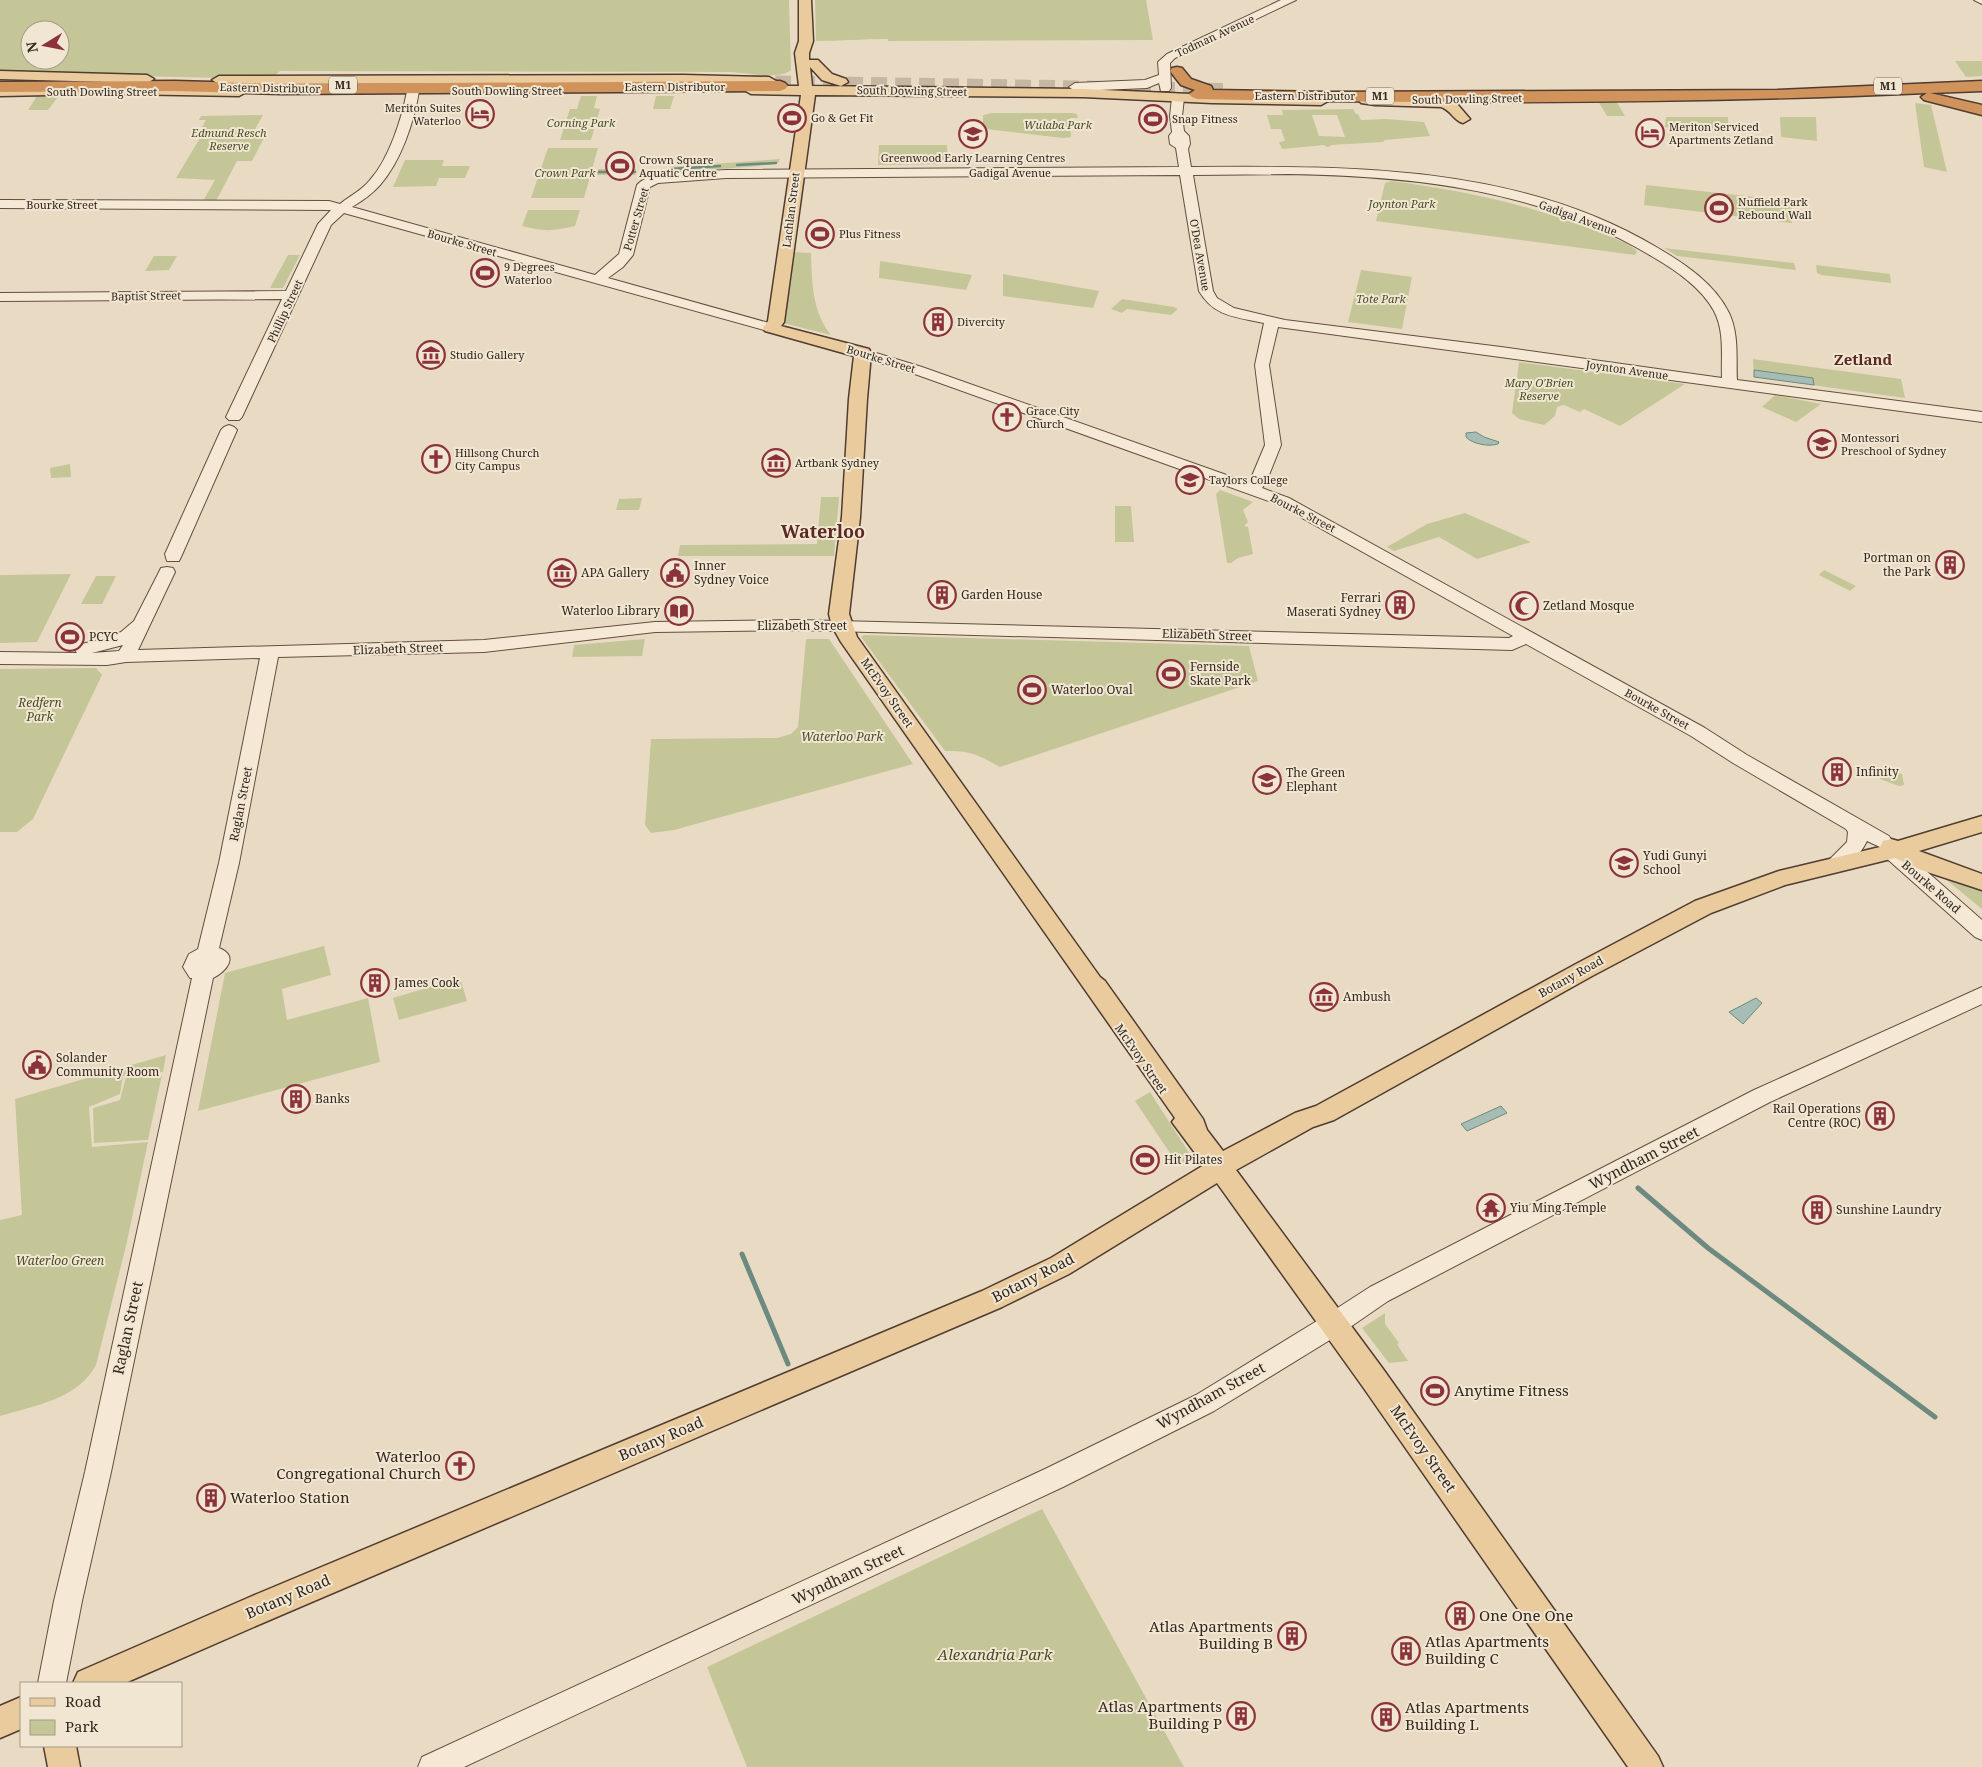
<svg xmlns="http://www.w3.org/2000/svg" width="1982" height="1767" viewBox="0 0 1982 1767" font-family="'Noto Serif',serif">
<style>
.green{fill:#c5c698;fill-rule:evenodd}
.water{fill:#a5bdb4;stroke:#6d8a80}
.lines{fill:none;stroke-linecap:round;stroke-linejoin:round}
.stream-far1{stroke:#6d8a80;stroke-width:2.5}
.stream{stroke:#6d8a80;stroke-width:5}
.highway-tunnel{stroke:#c5b7a2;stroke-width:16;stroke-dasharray:16 8;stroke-linecap:butt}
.secondary-casing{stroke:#634e3f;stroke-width:2}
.primary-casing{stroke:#503c30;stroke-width:3}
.highway-casing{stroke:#503c30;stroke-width:3}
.secondary{fill:#f5e9d6;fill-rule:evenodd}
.primary{fill:#e9cb9e;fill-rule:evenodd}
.highway{fill:#d1935c;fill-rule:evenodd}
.labels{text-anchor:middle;stroke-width:4;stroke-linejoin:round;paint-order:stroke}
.far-street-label{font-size:11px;fill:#33271e;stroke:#f1e6d2}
.shield{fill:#f1e6d2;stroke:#6c6054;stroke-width:1}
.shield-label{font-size:11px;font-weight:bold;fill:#33271e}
.far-poi-label{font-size:11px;fill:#33271e;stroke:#f1e6d2;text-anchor:start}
.far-park-label{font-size:11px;font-style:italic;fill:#474e27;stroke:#f1e6d2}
.poi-label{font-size:12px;fill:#33271e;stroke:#f1e6d2;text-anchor:start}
.street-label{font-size:12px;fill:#33271e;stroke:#f1e6d2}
.park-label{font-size:12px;font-style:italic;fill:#474e27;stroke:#f1e6d2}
.far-district-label{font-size:15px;font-weight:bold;fill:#5b2922;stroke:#f1e6d2}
.near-street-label{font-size:15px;fill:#33271e;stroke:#f1e6d2}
.near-poi-label{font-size:15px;fill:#33271e;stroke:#f1e6d2;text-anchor:start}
.near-park-label{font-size:15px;font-style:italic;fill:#474e27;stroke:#f1e6d2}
.district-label{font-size:18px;font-weight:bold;fill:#5b2922;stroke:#f1e6d2}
</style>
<rect width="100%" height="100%" fill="#e9dbc3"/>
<g class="green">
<path d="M0,0H789L791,70C780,80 746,73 731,72L280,71L271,79L0,73ZM30,30H60V60H30Z"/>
<path d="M815,0H1146L1153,40L888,41V39C864,39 840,41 816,41Z"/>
<path d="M1955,61H1982V76L1966,77Z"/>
<path d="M37,96L58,97L48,110H28Z"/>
<path d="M581,96H597L594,108L600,109L591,140H560L570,109H577Z"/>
<path d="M656,96H674L670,109H653Z"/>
<path d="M1598,101H1616L1625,116H1607Z"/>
<path d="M1915,103L1931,105L1947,172L1924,167Z"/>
<path d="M1353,109L1356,114H1358L1361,120L1387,119L1424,122L1430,136L1385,140L1383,142L1331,145V146L1326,147L1325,145L1282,149L1279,142L1285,141L1281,129H1271L1267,115H1283L1282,110ZM1312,115H1337L1345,137L1319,136Z"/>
<path d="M992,113H1072L1077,114L1078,118H1070L1071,137L1063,138L986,129L983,128V115Z"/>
<path d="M263,115L253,133L266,134L252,161H237L216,201H203L215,180L176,178L206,128L202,127L206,120H199L201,116Z"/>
<path d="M1666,117H1728V133L1665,127Z"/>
<path d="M1780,117H1816L1817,141L1781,137Z"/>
<path d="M879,145H947L948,164L878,165Z"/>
<path d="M548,148H598L584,198H531Z"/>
<path d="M780,159L778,163L760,166L668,173L670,167Z"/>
<path d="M405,160H444L442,166H470L465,178H439L436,186L393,187Z"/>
<path d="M598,169H636L635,175H597Z"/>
<path d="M1392,181C1465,191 1528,204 1596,231C1609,237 1626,241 1637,251L1635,255L1376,221L1385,183Z"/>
<path d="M1646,185L1791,201L1792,223L1644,205Z"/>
<path d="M528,210H580L575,226C552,231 546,232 522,226Z"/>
<path d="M1664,248L1794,263L1796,270L1677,256Z"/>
<path d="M793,252L811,253C812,283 812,311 831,335L783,323Z"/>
<path d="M288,255H300L283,288H270Z"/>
<path d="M154,256H177L169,270L145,271Z"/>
<path d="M880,261L972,275L966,290L879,278Z"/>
<path d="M1816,265L1890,274L1891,283L1821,275L1817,273Z"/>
<path d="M1361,270L1412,277L1402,329L1348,322Z"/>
<path d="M1003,274L1099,291L1093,308L1003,296Z"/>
<path d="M1122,299L1174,307L1178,309L1171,315L1127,309L1122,313L1111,309Z"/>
<path d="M1753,359L1901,379L1905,398L1754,377Z"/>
<path d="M1519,362L1685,384L1620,426L1584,409L1580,412L1564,405L1557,407L1555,416L1544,425L1519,419L1512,413Z"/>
<path d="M1775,395L1821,404L1796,422L1762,407Z"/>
<path d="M70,464L71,477L51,478L50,468Z"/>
<path d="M1220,490L1253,502L1243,510L1248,522L1244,526L1248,527L1253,554L1238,558L1231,563H1227L1216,494Z"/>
<path d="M821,497H839L834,556H678L680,545L817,544Z"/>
<path d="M642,498L639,510H616L619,499Z"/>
<path d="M1115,506H1131L1134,542H1115Z"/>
<path d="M1465,513L1531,542L1477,559L1439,537L1394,551L1387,547L1427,524Z"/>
<path d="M1824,570L1856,586L1850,591L1819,575Z"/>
<path d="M71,574L37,642L0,643V575Z"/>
<path d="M96,576H116L102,604H81Z"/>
<path d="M864,635L1249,646L1258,681L1000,767C979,755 969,750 945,751L861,637Z"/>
<path d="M645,639L642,656L572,657L574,645Z"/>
<path d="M806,639H829L913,764L674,830L651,833L645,825L651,739L777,738L791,734L798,727Z"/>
<path d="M96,668L102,675L33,819L17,832H0V669Z"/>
<path d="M1889,766L1895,772L1902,774L1904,785L1899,786L1880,779L1879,774L1885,767Z"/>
<path d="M1943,877L1982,889V909Z"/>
<path d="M324,946L331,975L282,989L287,1020L368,998L380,1062L198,1111L225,973Z"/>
<path d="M460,978L467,1001L399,1020L393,998Z"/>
<path d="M166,1055L163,1072L123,1076L120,1094L89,1107L92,1147L148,1142L126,1246L96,1365C78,1399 34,1406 0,1416V1220L22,1215L15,1099Z"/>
<path d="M162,1075L148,1140L94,1143L93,1108L120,1100L126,1077Z"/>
<path d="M1150,1092L1193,1159L1178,1165L1135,1101Z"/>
<path d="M1385,1313V1324L1399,1343L1397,1344L1408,1361L1389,1363L1362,1328Z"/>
<path d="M1042,1509L1184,1767H747L707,1667Z"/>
</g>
<g class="water">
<path d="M1754,370L1813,378L1814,385L1754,377Z"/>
<path d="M1476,432L1484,437L1499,442L1498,444C1489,447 1472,444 1466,437V433Z"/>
<path d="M1756,998L1762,1003L1743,1024L1729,1012Z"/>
<path d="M1501,1106L1507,1113L1467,1131L1461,1124Z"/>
</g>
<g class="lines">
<g class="stream-far1">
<path d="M737,165L776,163"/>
<path d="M671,169L720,166"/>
<path d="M598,172H618"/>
<path d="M622,172H635"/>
</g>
<g class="stream">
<path d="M1638,1188L1708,1248L1935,1417"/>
<path d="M742,1254L788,1364"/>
</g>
<path class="highway-tunnel" d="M751,83L1229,91"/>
<defs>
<g id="secondary">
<path d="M1281,0H1296L1175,58L1170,63L1171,88L1169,91H1161L1159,83L1147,88L1075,91L1069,87L1075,83L1145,80L1159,75L1158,62L1167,54Z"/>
<path d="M1974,0H1982V4Z"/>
<path d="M413,87L419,91C414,122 401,161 380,185C372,194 362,201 352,207L595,275L619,254L637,185C650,169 706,172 726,170L1179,167L1176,148L1170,144L1169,136L1172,132L1170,116L1172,98L1178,94L1184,98L1182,116L1184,131L1189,136L1190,144L1188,149L1191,167C1349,166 1518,164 1658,248C1685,264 1715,284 1729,313C1739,334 1736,358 1737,380L1982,412V422L1278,327L1269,365L1281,445L1267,480L1262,488L1289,498L1705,728L1747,755L1889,836L1892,841L1889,846L1882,848L1867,841C1860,855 1845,874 1828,869L1825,864L1847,842L1848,832L1846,829L1733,763L1691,736L1526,644L1512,650L798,630L655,632L484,652L278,657L239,863L219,948C239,956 227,971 213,978L111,1472L82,1601L66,1683H38L54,1601L85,1472L192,978H190L183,967L189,954L198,949L219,863L260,658L126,662L107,665L0,664V652L77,653L74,649L77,645L108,638L121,632L134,621L159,572L161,568L167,567L173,568L175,572L138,650L484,640L655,622L798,620L1509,638L1513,636L1277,504L912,373L858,356L856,353L858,350L863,349L922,367L1249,483L1265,445L1255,365L1264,323C1237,317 1214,317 1199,291L1180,175L726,178L658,183L650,187L633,255L623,267L608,278L776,325L778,328L776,331L771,332L344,213L331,225L242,417L239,420H229L226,417L282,299L0,301V293L286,291L318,224L331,210L0,208V200L329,201L340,204C350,196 362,190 370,180C389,159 402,118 407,91ZM1289,174C1415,176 1543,190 1653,257C1675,270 1701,287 1714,311C1725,332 1721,356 1722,378L1501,347L1285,320L1234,308L1217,298L1213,291L1193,175ZM123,645L119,651L92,653Z"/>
<path d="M229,425L234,427L237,430L181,557L179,561H167L165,554L221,430L224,427Z"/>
<path d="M1892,845L1899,847L1982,920V940L1975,937L1885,857L1882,852L1885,847Z"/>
<path d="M1982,987V1004L1770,1102L1388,1301L1343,1332L1214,1411L1063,1487L464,1767H418L422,1757L1045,1469L1196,1395L1325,1316L1370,1287L1754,1090Z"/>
</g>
<g id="primary">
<path d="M799,0H811L813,41L809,53V60H818L832,74L846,79L848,82L841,86L822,80L810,67L812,86L1083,89L1212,95L1321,97L1328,101L1321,105L1212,103L1083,97L815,95L784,322L781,326L869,349L871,353L867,399L860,517L849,614L857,637L1100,977L1105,981L1203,1119L1207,1130L1223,1151L1295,1113L1316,1106L1576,964L1695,901L1779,871L1880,847L1883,841L1891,839L1898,841L1982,816V832L1919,851L1982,874V890L1921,870L1895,858L1785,885L1711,913L1592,976L1334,1120L1313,1127L1236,1170L1383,1369L1658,1756L1663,1767H1628L1363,1387L1217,1183L1069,1274L1002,1307L272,1619L125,1683H73L78,1672L250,1597L982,1291L1051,1258L1204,1165L1172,1122L1175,1118L841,642L832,626L829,614L842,517L849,399L854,356L765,331L763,328L768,321L801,95L751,94L744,90L751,86H799L795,53L799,41Z"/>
<path d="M0,71L147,75L154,79L147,83L0,79Z"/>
<path d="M684,75L769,77L776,81L769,85L684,83L219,84L212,80L219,76Z"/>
<path d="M92,87L99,91L97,94L0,96V88Z"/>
<path d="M126,87L239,88L246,92L239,96L121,94L119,91Z"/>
<path d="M1366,96L1442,99L1458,105L1470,119L1463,123C1454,121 1451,110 1441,107L1375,105L1361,103L1359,100L1361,97Z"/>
<path d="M21,1697V1729L0,1738V1706Z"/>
<path d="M44,1746H76L80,1767H48Z"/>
</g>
<g id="highway">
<path d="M1177,67L1182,68L1191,79L1211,86L1213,90L1328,92L1777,90L1982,81V91L1930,93L1982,105V115L1924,100L1921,97L1927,93C1684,104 1440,104 1197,99L1192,97L1189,94L1195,90L1181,85L1170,71L1172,68Z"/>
<path d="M175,81L281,84L780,81L785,83L788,86L785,89L780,91L281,94L175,91L0,92V82Z"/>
</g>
</defs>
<use href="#secondary" class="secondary-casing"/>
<use href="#primary" class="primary-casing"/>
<use href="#highway" class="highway-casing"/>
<use href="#secondary" class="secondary"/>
<use href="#primary" class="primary"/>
<use href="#highway" class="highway"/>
</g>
<defs>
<symbol id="hotel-ring" viewBox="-11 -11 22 22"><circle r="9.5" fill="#f1e6d2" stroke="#8b323a" stroke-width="1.5"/><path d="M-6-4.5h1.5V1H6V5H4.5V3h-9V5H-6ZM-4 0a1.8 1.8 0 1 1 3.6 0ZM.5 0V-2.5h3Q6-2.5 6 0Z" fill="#8b323a"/></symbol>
<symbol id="stadium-ring" viewBox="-11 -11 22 22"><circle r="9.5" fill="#f1e6d2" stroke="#8b323a" stroke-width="1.5"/><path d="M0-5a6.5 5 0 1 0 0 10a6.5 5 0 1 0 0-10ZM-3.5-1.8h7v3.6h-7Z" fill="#8b323a"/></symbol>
<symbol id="school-ring" viewBox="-11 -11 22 22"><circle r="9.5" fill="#f1e6d2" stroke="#8b323a" stroke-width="1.5"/><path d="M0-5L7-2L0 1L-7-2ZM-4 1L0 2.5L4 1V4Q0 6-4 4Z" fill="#8b323a"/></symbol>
<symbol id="building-ring" viewBox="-11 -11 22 22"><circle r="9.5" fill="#f1e6d2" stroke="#8b323a" stroke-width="1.5"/><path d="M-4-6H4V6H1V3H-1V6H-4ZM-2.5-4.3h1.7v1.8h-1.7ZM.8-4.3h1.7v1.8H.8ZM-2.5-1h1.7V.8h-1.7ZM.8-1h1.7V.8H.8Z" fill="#8b323a"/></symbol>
<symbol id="museum-ring" viewBox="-11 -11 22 22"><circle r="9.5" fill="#f1e6d2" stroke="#8b323a" stroke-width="1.5"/><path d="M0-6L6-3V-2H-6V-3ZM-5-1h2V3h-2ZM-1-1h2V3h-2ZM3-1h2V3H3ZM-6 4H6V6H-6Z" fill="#8b323a"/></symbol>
<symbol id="church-ring" viewBox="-11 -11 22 22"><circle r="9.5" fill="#f1e6d2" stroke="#8b323a" stroke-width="1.5"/><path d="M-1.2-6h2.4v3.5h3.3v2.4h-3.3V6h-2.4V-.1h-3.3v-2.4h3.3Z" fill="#8b323a"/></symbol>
<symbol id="university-ring" viewBox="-11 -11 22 22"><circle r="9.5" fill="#f1e6d2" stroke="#8b323a" stroke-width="1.5"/><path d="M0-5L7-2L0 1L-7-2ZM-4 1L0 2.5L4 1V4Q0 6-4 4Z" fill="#8b323a"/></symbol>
<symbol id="civic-ring" viewBox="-11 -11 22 22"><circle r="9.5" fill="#f1e6d2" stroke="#8b323a" stroke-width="1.5"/><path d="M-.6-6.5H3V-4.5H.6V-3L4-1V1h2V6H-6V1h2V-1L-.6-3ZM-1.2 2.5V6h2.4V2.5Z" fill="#8b323a"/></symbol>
<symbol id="mosque-ring" viewBox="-11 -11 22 22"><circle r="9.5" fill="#f1e6d2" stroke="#8b323a" stroke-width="1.5"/><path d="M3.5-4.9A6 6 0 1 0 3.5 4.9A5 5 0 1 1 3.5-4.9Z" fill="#8b323a"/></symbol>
<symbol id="library-ring" viewBox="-11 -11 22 22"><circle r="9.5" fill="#f1e6d2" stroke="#8b323a" stroke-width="1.5"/><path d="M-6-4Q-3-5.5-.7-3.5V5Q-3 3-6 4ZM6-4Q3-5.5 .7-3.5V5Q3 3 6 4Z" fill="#8b323a"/></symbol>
<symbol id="temple-ring" viewBox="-11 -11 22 22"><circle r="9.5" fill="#f1e6d2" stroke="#8b323a" stroke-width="1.5"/><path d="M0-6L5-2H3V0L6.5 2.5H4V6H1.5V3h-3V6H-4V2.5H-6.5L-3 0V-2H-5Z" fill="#8b323a"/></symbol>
</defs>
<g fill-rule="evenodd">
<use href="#hotel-ring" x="464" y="98" width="32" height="32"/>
<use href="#stadium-ring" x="776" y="102" width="32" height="32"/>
<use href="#stadium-ring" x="1137" y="103" width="32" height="32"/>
<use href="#hotel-ring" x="1634" y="117" width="32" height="32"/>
<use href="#school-ring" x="957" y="118" width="32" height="32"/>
<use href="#stadium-ring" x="604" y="150" width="32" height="32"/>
<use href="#stadium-ring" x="1703" y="192" width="32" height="32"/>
<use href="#stadium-ring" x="804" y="218" width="32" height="32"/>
<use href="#stadium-ring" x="469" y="257" width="32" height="32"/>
<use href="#building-ring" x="922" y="306" width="32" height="32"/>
<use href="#museum-ring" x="415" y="339" width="32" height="32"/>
<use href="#church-ring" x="991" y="401" width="32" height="32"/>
<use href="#school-ring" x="1806" y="428" width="32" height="32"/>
<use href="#church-ring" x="420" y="443" width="32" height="32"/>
<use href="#museum-ring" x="760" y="447" width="32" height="32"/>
<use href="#university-ring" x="1174" y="464" width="32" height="32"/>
<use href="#building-ring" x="1934" y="549" width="32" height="32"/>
<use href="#museum-ring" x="546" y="557" width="32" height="32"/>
<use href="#civic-ring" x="659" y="557" width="32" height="32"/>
<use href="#building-ring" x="926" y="579" width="32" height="32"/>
<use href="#building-ring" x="1384" y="589" width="32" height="32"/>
<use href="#mosque-ring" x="1508" y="590" width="32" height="32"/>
<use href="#library-ring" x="663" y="595" width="32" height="32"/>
<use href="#stadium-ring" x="54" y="621" width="32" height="32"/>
<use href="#stadium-ring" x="1155" y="658" width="32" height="32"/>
<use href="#stadium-ring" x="1016" y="674" width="32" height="32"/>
<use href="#building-ring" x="1821" y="756" width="32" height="32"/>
<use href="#school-ring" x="1251" y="764" width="32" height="32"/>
<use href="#school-ring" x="1608" y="847" width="32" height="32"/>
<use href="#building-ring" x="359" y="967" width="32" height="32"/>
<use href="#museum-ring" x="1308" y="981" width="32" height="32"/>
<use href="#civic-ring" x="21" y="1049" width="32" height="32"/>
<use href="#building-ring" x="280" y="1083" width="32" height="32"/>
<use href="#building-ring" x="1864" y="1100" width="32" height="32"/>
<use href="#stadium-ring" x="1129" y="1144" width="32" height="32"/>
<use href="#temple-ring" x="1475" y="1192" width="32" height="32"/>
<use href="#building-ring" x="1801" y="1194" width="32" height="32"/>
<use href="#stadium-ring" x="1419" y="1375" width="32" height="32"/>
<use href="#church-ring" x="444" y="1450" width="32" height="32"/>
<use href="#building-ring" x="195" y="1482" width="32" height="32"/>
<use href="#building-ring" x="1444" y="1600" width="32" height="32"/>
<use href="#building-ring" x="1276" y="1620" width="32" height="32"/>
<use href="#building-ring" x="1390" y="1635" width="32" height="32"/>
<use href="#building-ring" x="1225" y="1700" width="32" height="32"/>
<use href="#building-ring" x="1370" y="1701" width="32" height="32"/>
</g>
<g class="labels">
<g class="far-street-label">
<text transform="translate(1215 36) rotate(-25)" y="4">Todman Avenue</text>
<text x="675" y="91">Eastern Distributor</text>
<text transform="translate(270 88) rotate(1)" y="4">Eastern Distributor</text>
<text x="507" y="95">South Dowling Street</text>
<text transform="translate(912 91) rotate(1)" y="4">South Dowling Street</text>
<text x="102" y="96">South Dowling Street</text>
<text x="1305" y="100">Eastern Distributor</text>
<text transform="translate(1467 99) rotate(-1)" y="4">South Dowling Street</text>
<text x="1010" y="177">Gadigal Avenue</text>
<text x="62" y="209">Bourke Street</text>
<text transform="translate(791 210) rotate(-83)" y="4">Lachlan Street</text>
<text transform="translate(1578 218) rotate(20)" y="4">Gadigal Avenue</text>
<text transform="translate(636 219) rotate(-74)" y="4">Potter Street</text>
<text transform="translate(462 243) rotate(16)" y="4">Bourke Street</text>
<text transform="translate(1200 255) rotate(80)" y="4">O'Dea Avenue</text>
<text transform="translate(146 296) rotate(-1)" y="4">Baptist Street</text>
<text transform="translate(285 311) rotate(-65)" y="4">Phillip Street</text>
<text transform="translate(881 359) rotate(17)" y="4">Bourke Street</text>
<text transform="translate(1627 370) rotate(8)" y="4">Joynton Avenue</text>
<text transform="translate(1303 513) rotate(27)" y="4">Bourke Street</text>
<text transform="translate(1657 709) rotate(29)" y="4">Bourke Street</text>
</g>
<g class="shield">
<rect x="329" y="76.5" width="28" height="17" rx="4"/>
<rect x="1874" y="77.5" width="28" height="17" rx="4"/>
<rect x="1366" y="87.5" width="28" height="17" rx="4"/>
</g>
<g class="shield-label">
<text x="343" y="89">M1</text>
<text x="1888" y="90">M1</text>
<text x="1380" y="100">M1</text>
</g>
<g class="far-poi-label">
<text x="461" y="112" text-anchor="end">Meriton Suites<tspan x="461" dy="13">Waterloo</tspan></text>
<text x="811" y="122">Go &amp; Get Fit</text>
<text x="1172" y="123">Snap Fitness</text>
<text x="1669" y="131">Meriton Serviced<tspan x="1669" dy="13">Apartments Zetland</tspan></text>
<text x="973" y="162" text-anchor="middle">Greenwood Early Learning Centres</text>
<text x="639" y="164">Crown Square<tspan x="639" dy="13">Aquatic Centre</tspan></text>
<text x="1738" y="206">Nuffield Park<tspan x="1738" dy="13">Rebound Wall</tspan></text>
<text x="839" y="238">Plus Fitness</text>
<text x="504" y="271">9 Degrees<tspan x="504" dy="13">Waterloo</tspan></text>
<text x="957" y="326">Divercity</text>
<text x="450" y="359">Studio Gallery</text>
<text x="1026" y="415">Grace City<tspan x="1026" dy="13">Church</tspan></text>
<text x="1841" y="442">Montessori<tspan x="1841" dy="13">Preschool of Sydney</tspan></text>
<text x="455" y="457">Hillsong Church<tspan x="455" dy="13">City Campus</tspan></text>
<text x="795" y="467">Artbank Sydney</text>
<text x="1209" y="484">Taylors College</text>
</g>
<g class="far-park-label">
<text x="581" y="127">Corning Park</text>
<text x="1058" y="129">Wulaba Park</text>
<text x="229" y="137">Edmund Resch<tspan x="229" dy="13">Reserve</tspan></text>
<text x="565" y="177">Crown Park</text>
<text x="1402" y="208">Joynton Park</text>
<text x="1381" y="303">Tote Park</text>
<text x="1539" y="387">Mary O'Brien<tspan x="1539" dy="13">Reserve</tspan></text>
</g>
<g class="poi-label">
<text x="1931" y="562" text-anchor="end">Portman on<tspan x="1931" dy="14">the Park</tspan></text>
<text x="694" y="570">Inner<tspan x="694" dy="14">Sydney Voice</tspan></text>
<text x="581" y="577">APA Gallery</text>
<text x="961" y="599">Garden House</text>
<text x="1381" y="602" text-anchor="end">Ferrari<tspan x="1381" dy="14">Maserati Sydney</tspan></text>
<text x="1543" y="610">Zetland Mosque</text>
<text x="660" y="615" text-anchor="end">Waterloo Library</text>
<text x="89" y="641">PCYC</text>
<text x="1190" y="671">Fernside<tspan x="1190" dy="14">Skate Park</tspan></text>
<text x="1051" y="694">Waterloo Oval</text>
<text x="1856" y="776">Infinity</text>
<text x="1286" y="777">The Green<tspan x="1286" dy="14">Elephant</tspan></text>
<text x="1643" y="860">Yudi Gunyi<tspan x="1643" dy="14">School</tspan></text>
<text x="394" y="987">James Cook</text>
<text x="1343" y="1001">Ambush</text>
<text x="56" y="1062">Solander<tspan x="56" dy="14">Community Room</tspan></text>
<text x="315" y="1103">Banks</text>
<text x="1861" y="1113" text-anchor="end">Rail Operations<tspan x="1861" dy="14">Centre (ROC)</tspan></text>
<text x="1164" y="1164">Hit Pilates</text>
<text x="1510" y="1212">Yiu Ming Temple</text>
<text x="1836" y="1214">Sunshine Laundry</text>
</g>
<g class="street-label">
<text x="802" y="630">Elizabeth Street</text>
<text transform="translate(1207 635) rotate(2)" y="4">Elizabeth Street</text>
<text transform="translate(398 649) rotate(-2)" y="4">Elizabeth Street</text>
<text transform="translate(887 693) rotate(55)" y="4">McEvoy Street</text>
<text transform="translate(241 804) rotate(-79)" y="4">Raglan Street</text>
<text transform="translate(1931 887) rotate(41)" y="4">Bourke Road</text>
<text transform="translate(1571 977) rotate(-29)" y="4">Botany Road</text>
<text transform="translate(1141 1059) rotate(55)" y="4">McEvoy Street</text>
</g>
<g class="park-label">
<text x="40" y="707">Redfern<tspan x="40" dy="14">Park</tspan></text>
<text x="842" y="741">Waterloo Park</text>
<text x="60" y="1265">Waterloo Green</text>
</g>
<g class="far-district-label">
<text x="1863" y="365">Zetland</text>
</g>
<g class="near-street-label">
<text transform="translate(1644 1158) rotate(-27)" y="5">Wyndham Street</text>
<text transform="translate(1033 1278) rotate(-27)" y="5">Botany Road</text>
<text transform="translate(128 1328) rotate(-78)" y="5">Raglan Street</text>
<text transform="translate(1211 1396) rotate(-29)" y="5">Wyndham Street</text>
<text transform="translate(661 1439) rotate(-23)" y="5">Botany Road</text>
<text transform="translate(1423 1449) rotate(55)" y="5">McEvoy Street</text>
<text transform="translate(848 1575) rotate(-25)" y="5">Wyndham Street</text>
<text transform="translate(288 1597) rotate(-23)" y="5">Botany Road</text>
</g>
<g class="near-poi-label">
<text x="1454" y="1396">Anytime Fitness</text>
<text x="441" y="1462" text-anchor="end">Waterloo<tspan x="441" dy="17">Congregational Church</tspan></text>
<text x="230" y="1503">Waterloo Station</text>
<text x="1479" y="1621">One One One</text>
<text x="1273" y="1632" text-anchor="end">Atlas Apartments<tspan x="1273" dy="17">Building B</tspan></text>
<text x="1425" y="1647">Atlas Apartments<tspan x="1425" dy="17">Building C</tspan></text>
<text x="1222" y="1712" text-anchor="end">Atlas Apartments<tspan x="1222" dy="17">Building P</tspan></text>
<text x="1405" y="1713">Atlas Apartments<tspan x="1405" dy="17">Building L</tspan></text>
</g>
<g class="near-park-label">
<text x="995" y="1660">Alexandria Park</text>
</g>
<g class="district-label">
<text x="823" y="538">Waterloo</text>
</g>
</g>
<rect x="20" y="1682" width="162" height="65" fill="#f1e6d2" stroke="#a59a8a"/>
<rect x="30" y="1698" width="25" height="8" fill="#e9cb9e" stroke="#a59a8a"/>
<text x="65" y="1707" font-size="15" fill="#33271e">Road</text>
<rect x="30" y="1720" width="25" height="15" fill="#c5c698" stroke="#a59a8a"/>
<text x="65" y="1732" font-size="15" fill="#33271e">Park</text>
<g transform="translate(45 45) rotate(260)"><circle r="24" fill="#f1e6d2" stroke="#a59a8a"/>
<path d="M0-4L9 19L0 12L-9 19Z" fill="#8b323a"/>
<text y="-8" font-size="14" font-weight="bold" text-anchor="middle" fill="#33271e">N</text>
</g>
</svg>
